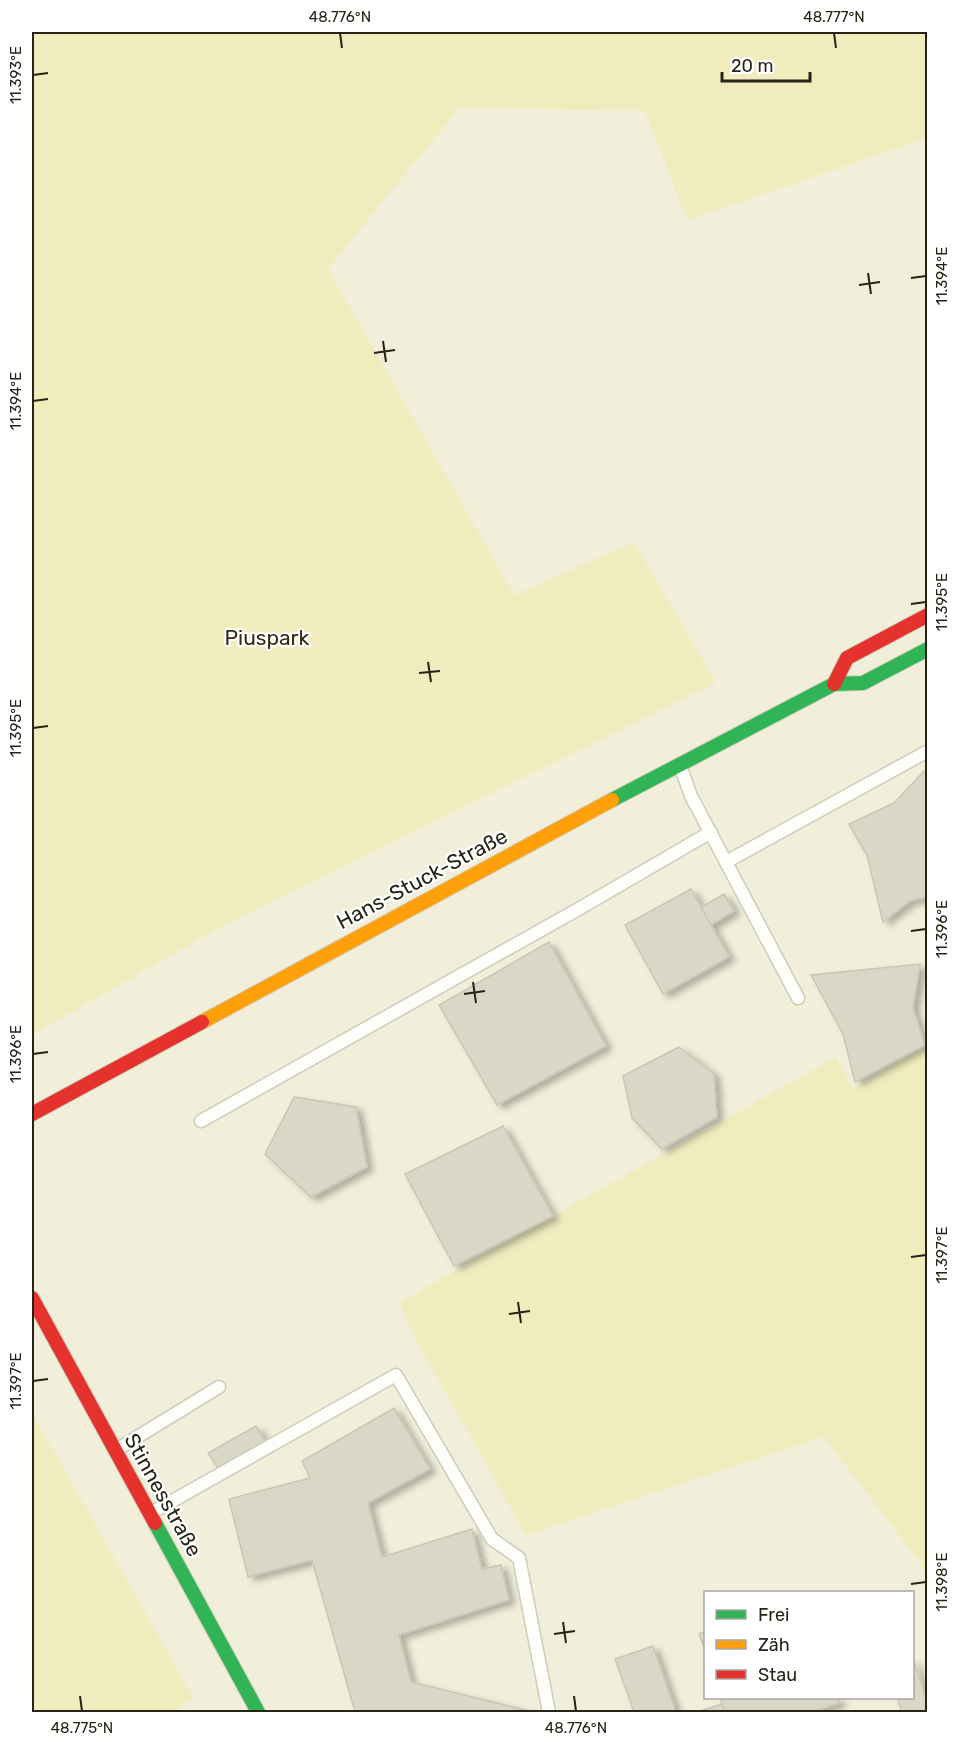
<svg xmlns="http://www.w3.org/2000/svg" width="959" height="1744" viewBox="0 0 959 1744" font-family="Rubik,sans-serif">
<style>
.green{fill:#f0ecbe}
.building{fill:#d9d8c7;stroke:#c8c6b6;stroke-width:1.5;filter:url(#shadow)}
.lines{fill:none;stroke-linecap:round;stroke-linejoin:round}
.lane-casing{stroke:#ceccbb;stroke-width:15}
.fast-casing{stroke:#ceccbb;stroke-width:16}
.slow-casing{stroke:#ceccbb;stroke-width:16}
.jam-casing{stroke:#ceccbb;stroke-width:16}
.lane{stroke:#fdfdf9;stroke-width:12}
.fast{stroke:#30b455;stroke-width:14}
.slow{stroke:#ff9f0a;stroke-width:14}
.jam{stroke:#e5322d;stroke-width:14}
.ticks{fill:none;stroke:#262416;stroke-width:2}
.labels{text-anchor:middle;stroke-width:4.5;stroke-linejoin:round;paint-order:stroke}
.park-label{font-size:21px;fill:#302d0d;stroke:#fff}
.street-label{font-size:21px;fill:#262416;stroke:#fff}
.neatline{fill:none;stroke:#262416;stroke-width:2}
.ticks-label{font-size:15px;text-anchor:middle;fill:#262416}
</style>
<defs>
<filter id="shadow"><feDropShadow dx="6" dy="4" stdDeviation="3" flood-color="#0004"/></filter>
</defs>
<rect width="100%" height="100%" fill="#f1efda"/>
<g class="green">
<path d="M32,32H927L928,138L687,220L645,111L459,108L328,269L514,595L634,542L716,683L228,923L32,1035Z"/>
<path d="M927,1046V1577L919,1561L824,1437L526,1535L410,1329L400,1302L836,1057L853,1089Z"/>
<path d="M32,1413L194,1699L171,1712H32Z"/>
</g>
<g class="building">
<path d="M924,771L928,774V897L910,901L883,922L867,855L849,824L894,803Z"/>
<path d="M691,889L729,957L663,994L625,925Z"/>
<path d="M724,894L734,911L711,925L701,907Z"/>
<path d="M549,942L606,1046L497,1105L439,1005Z"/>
<path d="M920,964L913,1008L925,1045L855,1082L843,1034L811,975Z"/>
<path d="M679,1047L714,1074L717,1117L662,1149L632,1118L623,1076Z"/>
<path d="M294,1097L356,1107L367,1167L311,1197L265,1154Z"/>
<path d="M503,1126L553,1216L454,1266L405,1174Z"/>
<path d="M394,1408L430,1469L368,1503L382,1557L472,1529L482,1569L501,1565L509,1600L399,1635L411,1682L534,1712H355L312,1560L248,1577L229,1499L310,1478L302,1461Z"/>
<path d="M256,1426L265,1441L218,1468L208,1453Z"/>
<path d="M706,1631V1652L699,1634Z"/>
<path d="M653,1646L676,1712H634L615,1659Z"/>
<path d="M913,1658L928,1704V1710L921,1712H902L897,1698H912Z"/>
<path d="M720,1698H838L840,1703L812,1712H725Z"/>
<path d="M722,1704L725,1712H697Z"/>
</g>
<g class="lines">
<defs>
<g id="lane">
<path d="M680,765L691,796L798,998"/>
<path d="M726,862L928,751"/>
<path d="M201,1121L582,907L711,832"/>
<path d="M116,1450L219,1387"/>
<path d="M151,1513L396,1375L492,1539L519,1558L549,1712"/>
</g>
<g id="fast">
<path d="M612,800L834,684L863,683L928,649"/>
<path d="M155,1523L258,1712"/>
</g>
<path id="slow" d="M202,1022L612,800"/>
<g id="jam">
<path d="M834,684L847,658L928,615"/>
<path d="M32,1114L202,1022"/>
<path d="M32,1298L155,1523"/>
</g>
</defs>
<use href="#lane" class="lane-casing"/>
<use href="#fast" class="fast-casing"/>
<use href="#slow" class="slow-casing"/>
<use href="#jam" class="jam-casing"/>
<use href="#lane" class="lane"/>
<use href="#fast" class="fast"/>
<use href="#slow" class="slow"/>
<use href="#jam" class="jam"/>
</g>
<path class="ticks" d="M340,33L342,48M834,33L836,48M33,75L48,73M868,273L871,294M911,278L926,276M859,285L880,282M383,341L386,362M374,353L395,350M33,401L48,399M911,604L926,602M428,662L431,682M419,673L440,671M33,728L48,726M911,931L926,929M473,982L476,1003M464,994L485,991M33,1054L48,1052M911,1257L926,1255M518,1302L521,1323M509,1314L530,1311M33,1381L48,1379M911,1584L926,1582M563,1622L566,1643M554,1634L575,1631M80,1696L82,1711M574,1696L576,1711"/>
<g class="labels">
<g class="park-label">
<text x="267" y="645">Piuspark</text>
</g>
<g class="street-label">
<text transform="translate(422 879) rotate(-28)" y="7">Hans-Stuck-Straße</text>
<text transform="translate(163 1495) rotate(61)" y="7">Stinnesstraße</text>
</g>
</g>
<rect width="959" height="1744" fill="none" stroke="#ffffff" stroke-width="66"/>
<rect x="704" y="1591" width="210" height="108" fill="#ffffff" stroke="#a8a7a2" stroke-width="1.5"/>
<rect x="716" y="1610" width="30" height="9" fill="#30b455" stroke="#a8a7a2" stroke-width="1.5"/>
<text x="758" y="1621" font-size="18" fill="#262416">Frei</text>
<rect x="716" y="1640" width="30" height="9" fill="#ff9f0a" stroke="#a8a7a2" stroke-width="1.5"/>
<text x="758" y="1651" font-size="18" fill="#262416">Zäh</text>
<rect x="716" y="1670" width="30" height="9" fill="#e5322d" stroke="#a8a7a2" stroke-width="1.5"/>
<text x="758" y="1681" font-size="18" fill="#262416">Stau</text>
<path d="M722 72v9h88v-9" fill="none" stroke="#262416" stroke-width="3"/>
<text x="731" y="72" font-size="18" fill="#262416" stroke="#ffffff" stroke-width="4.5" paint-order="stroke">20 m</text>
<rect x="33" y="33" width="893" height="1678" class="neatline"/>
<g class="ticks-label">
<text x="340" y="22">48.776°N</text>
<text x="834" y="22">48.777°N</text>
<text transform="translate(16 75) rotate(-90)" y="5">11.393°E</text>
<text transform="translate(942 276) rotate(-90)" y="5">11.394°E</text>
<text transform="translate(16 401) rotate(-90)" y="5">11.394°E</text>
<text transform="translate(942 602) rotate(-90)" y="5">11.395°E</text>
<text transform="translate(16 728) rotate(-90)" y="5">11.395°E</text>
<text transform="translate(942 929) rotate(-90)" y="5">11.396°E</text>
<text transform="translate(16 1054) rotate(-90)" y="5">11.396°E</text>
<text transform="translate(942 1255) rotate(-90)" y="5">11.397°E</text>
<text transform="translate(16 1381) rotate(-90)" y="5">11.397°E</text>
<text transform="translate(942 1582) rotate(-90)" y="5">11.398°E</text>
<text x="82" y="1733">48.775°N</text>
<text x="576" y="1733">48.776°N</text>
</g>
</svg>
